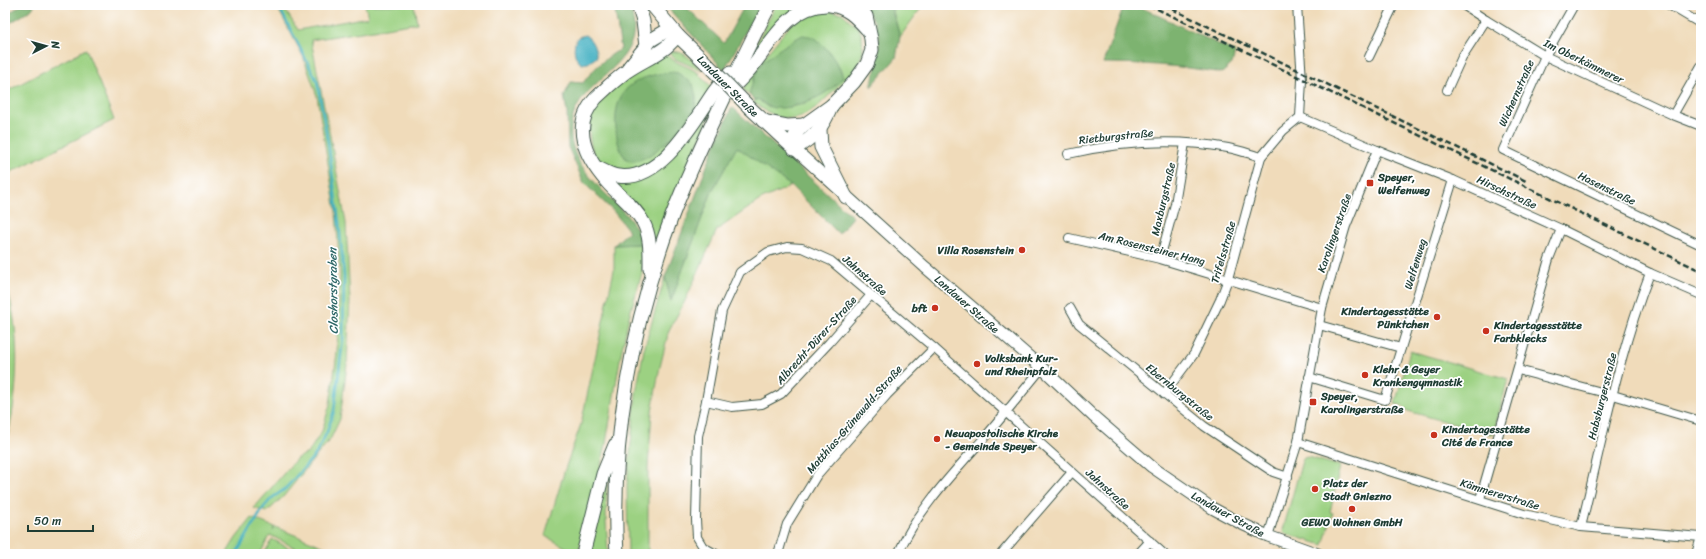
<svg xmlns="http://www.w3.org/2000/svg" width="1706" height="559" viewBox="0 0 1706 559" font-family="Sriracha,sans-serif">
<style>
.green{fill:#9cd182;stroke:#5e875b}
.forest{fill:#7db370;stroke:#4e7852}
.water{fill:#45b1c2;stroke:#32777b}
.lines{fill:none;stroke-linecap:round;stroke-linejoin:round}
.stream{stroke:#45b1c2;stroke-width:2.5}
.street-casing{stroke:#3e5548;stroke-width:10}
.secondary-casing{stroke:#3e5548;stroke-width:13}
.primary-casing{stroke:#3e5548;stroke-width:15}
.street{stroke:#fff;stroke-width:8}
.secondary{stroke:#fff;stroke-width:11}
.primary{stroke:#fff;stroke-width:13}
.rail{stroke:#1f3d34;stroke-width:2.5;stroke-dasharray:6 3;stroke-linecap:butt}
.primary-bridge-casing{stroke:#3e5548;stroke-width:15;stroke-linecap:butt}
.primary-bridge{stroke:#fff;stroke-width:13}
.poi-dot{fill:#c8321e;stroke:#fff;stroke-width:1.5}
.labels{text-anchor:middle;stroke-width:3.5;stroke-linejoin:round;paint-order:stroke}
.street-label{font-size:11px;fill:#1f3d34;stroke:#fff}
.poi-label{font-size:11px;font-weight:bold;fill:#1f3d34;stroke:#fff;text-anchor:start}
.water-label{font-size:12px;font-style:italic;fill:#2c6666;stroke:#fff}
</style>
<rect width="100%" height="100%" fill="#fff"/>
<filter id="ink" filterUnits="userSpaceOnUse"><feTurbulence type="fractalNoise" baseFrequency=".025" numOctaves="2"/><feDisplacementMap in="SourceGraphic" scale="8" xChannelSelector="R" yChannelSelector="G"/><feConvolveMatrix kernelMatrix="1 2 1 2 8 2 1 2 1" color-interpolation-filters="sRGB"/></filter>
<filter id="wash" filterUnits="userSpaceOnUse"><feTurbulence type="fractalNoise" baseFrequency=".012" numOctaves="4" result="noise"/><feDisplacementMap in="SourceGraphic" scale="16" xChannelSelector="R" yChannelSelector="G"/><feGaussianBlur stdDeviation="0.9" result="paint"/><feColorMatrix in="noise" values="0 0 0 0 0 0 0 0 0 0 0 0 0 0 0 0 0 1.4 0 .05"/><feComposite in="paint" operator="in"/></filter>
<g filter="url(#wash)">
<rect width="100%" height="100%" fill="#f0dbba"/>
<g class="green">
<path d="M276,5H282L298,30L368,17L365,5H414L417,23L311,40L330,136L346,223L350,301L347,364L340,419L331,438L283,497L267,512L254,508L297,458L308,453L322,431L330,404L337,353L340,275L336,212L317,96L303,56Z"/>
<path d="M776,5H803L746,64Z"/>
<path d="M890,5H923L900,37L892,7Z"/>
<path d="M816,9L842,13L859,29L862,36L863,51L857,68L815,109L801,117L794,119L778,117L764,110L753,102L758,99L766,106L789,107L800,105L811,101L842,72L828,51L815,38C801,44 772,51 762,63C755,72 752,84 749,95L743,89L755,68L791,24Z"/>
<path d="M86,49L114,120L5,175V92Z"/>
<path d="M669,52C684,49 693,61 702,71L675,59Z"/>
<path d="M666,54C675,64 689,66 700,74L699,75L712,87C693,116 670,156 637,170C628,173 621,172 614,168C610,167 605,166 602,164C589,155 586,126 593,113C604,90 644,66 666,54Z"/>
<path d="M716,99L655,251L613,179L640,177Z"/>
<path d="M737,146L791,186L760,200L717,230L685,301L669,330L659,371L652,412L648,467V554H628L627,484L636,393L644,349L665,277L671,300L712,191Z"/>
<path d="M640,244L643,256L642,273L629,317L621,354L605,449L578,554L545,536L565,469L581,424L614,270V245Z"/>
<path d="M5,282C22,329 19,398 5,446Z"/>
<path d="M1410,351L1508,379L1493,435L1408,411L1401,405L1395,404Z"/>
<path d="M1308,457L1340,466L1330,512L1333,513L1323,545L1284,533L1283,530L1302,461L1304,458Z"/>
<path d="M607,476L606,521L608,554H589Z"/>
<path d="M252,518L274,527L273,531L275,527L342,554H307L270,535L260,554H226L236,538Z"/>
<path d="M272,539L300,554H264Z"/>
</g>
<g class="forest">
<path d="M21,5H35L31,10L5,26V16Z"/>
<path d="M614,5H629C654,67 574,76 571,128C568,166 606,191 628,217C631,221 636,227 639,232C640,235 640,240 640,244L614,245L629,231L614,212L584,183L568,147L567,112L564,96L571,82L583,83C593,69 605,58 621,49Z"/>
<path d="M665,5H684L724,43L745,5H761L724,70Z"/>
<path d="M863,5H890L900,37L896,58L871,87C879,55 887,33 863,5Z"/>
<path d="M1124,5H1136L1235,52L1232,64L1222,73C1182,66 1143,63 1103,63Z"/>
<path d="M803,35C807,36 812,36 815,38C825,44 840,66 843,77C833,93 797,109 777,108C769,108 764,104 758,99L755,100L749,95C752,84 755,72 762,63C768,56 794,39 803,35Z"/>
<path d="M672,72L678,73L693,84C694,90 697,97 696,103C692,121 646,169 627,160C619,151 617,141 616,129C613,89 634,76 672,72Z"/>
<path d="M732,107L853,217L839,234L791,186L737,147L712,191L671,301L665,277L711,155Z"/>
</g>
<path class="water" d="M585,35C593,40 595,48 597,57L588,63L582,64C573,59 572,44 578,37Z"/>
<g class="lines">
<path class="stream" d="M236,554L264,507L272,498L285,489L316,454L327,432L334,411L343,339L344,276L339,223L328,142L317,81L278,5"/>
</g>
</g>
<g filter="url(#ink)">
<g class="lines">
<defs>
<g id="street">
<path d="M1297,5L1302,80L1300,117"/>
<path d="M1463,5L1486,20L1545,56L1673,115L1701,126"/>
<path d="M1574,5L1545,56L1503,150L1701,245"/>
<path d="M1669,5L1701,24"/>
<path d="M1369,57L1394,5"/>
<path d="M1447,90L1462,57L1486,20"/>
<path d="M1673,115L1701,66"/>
<path d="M1300,117L1377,150L1453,180L1561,229L1650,273L1701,295"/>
<path d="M1068,154C1120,142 1176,138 1228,148C1239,150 1250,154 1261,157"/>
<path d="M1069,238L1160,259L1322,308"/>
<path d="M1160,259L1175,204L1185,143"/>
<path d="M1070,308L1079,324L1204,426L1273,472L1288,477"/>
<path d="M1319,325L1401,348"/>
<path d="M1518,370L1613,395L1701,421"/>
<path d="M1309,377L1385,400L1453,180"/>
<path d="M1164,394L1194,354L1220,300L1228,279L1261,157L1283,131L1300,117"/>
<path d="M706,401L732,407L762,404L781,394L829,343L871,295"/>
<path d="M1298,442L1524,514L1581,527L1701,537"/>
<path d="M1480,499L1549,259L1561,229"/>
<path d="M1581,527C1602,442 1618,355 1650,273"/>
<path d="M1268,536L1298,442L1322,308L1346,226L1377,150"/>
<path d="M716,554L703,547L697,537L696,520L698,436L706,401L722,311L740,272L768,252L787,247L802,248L831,261L934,348L1164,554"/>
<path d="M778,554L787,524L817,475L887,395L934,348"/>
<path d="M898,554C918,509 953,473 985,437C1005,414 1023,391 1042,368"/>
<path d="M1001,554L1072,472"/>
<path d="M1138,554L1150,541"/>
<path d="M1696,554L1701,537"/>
</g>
<path id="secondary" d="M790,145L925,267L980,314L1042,368L1093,416L1152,467L1212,508L1240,523L1268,536L1318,554"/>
<g id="primary">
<path d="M638,5L643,21L646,46"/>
<path d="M652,5L678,36L707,64"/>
<path d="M830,5C847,7 856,17 867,29"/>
<path d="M629,67L651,40L671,28"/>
<path d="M735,85C740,80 745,75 750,69C771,44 788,6 826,5"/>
<path d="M750,108L790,145L798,131L804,125L832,105L854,82L867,64L872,50L871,39L866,16L858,5"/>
<path d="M763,121L788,126L804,125"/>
<path d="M820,130L821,147L846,197"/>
<path d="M794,149C815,137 823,127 832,105"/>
<path d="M598,168C604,171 611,175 618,176C661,183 694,121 714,92C719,85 724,79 730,73"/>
<path d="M650,269C650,254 651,236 643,222C634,205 618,195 607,182C585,157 570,126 596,98C604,90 614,81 623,74C636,64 652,58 665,48C669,45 673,40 678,36"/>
<path d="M583,554L603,474L615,445"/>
<path d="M617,554C610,440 632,323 672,216C688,174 707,134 726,94C740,64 754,34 770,5"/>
</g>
</defs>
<use href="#street" class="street-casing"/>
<use href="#secondary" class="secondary-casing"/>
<use href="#primary" class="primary-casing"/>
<use href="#street" class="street"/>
<use href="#secondary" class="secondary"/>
<use href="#primary" class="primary"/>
<g class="rail">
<path d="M1149,5L1701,271"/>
<path d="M1164,5L1528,182"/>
</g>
<defs>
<path id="primary-bridge" d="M707,64L750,108"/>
</defs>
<use href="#primary-bridge" class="primary-bridge-casing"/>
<use href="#primary-bridge" class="primary-bridge"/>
</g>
</g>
<g class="poi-dot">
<rect x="1366" y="179" width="8" height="8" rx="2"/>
<circle cx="1022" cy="250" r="4"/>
<circle cx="935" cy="308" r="4"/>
<circle cx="1437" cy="317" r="4"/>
<circle cx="1486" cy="331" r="4"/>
<circle cx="977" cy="364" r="4"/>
<circle cx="1365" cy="375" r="4"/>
<rect x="1309" y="398" width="8" height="8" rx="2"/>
<circle cx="1434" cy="435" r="4"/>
<circle cx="937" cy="439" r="4"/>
<circle cx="1315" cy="489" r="4"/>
<circle cx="1352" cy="509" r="4"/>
</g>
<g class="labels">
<g class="street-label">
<text transform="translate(1584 61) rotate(26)" y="4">Im Oberkämmerer</text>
<text transform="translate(728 86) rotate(45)" y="4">Landauer Straße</text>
<text transform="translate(1516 93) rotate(-66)" y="4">Wichernstraße</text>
<text transform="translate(1116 136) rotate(-6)" y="4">Rietburgstraße</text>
<text transform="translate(1607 188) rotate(26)" y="4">Hasenstraße</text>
<text transform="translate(1507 192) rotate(25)" y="4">Hirschstraße</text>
<text transform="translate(1163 199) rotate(-77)" y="4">Maxburgstraße</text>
<text transform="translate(1334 233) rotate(-71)" y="4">Karolingerstraße</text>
<text transform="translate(1152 248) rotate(14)" y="4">Am Rosensteiner Hang</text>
<text transform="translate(1223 252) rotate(-74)" y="4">Trifelsstraße</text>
<text transform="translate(1415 264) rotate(-73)" y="4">Welfenweg</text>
<text transform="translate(865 275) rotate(41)" y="4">Jahnstraße</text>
<text transform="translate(967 304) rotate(41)" y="4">Landauer Straße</text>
<text transform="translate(816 340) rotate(-48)" y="4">Albrecht-Dürer-Straße</text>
<text transform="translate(1180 392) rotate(39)" y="4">Ebernburgstraße</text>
<text transform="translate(1602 396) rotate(-76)" y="4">Habsburgerstraße</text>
<text transform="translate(854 419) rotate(-49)" y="4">Matthias-Grünewald-Straße</text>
<text transform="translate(1108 489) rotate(42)" y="4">Jahnstraße</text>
<text transform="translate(1500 494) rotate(17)" y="4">Kämmererstraße</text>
<text transform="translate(1228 514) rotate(29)" y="4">Landauer Straße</text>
</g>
<g class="poi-label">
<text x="1378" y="181">Speyer,<tspan x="1378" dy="13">Welfenweg</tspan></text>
<text x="1014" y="254" text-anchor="end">Villa Rosenstein</text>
<text x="927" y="312" text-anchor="end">bft</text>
<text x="1429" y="315" text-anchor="end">Kindertagesstätte<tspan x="1429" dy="13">Pünktchen</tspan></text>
<text x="1494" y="329">Kindertagesstätte<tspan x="1494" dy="13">Farbklecks</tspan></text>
<text x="985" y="362">Volksbank Kur-<tspan x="985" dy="13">und Rheinpfalz</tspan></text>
<text x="1373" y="373">Klehr &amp; Geyer<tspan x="1373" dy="13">Krankengymnastik</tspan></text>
<text x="1321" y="400">Speyer,<tspan x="1321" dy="13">Karolingerstraße</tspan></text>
<text x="1442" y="433">Kindertagesstätte<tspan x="1442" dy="13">Cité de France</tspan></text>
<text x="945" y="437">Neuapostolische Kirche<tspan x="945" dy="13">- Gemeinde Speyer</tspan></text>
<text x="1323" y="487">Platz der<tspan x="1323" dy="13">Stadt Gniezno</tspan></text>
<text x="1352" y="526" text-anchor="middle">GEWO Wohnen GmbH</text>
</g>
<g class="water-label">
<text transform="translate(333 291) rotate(-91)" y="4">Closhorstgraben</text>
</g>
</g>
<rect width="1706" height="559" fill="none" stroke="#fff" stroke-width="20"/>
<g transform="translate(46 46) rotate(84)" stroke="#ffffff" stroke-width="3" paint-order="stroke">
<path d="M0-3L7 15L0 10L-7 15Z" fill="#1f3d34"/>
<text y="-6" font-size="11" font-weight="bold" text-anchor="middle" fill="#1f3d34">N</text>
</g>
<path d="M28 525v6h65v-6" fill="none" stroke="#1f3d34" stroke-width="2"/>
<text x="34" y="525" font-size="12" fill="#1f3d34" stroke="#ffffff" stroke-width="3" paint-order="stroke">50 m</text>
</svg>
